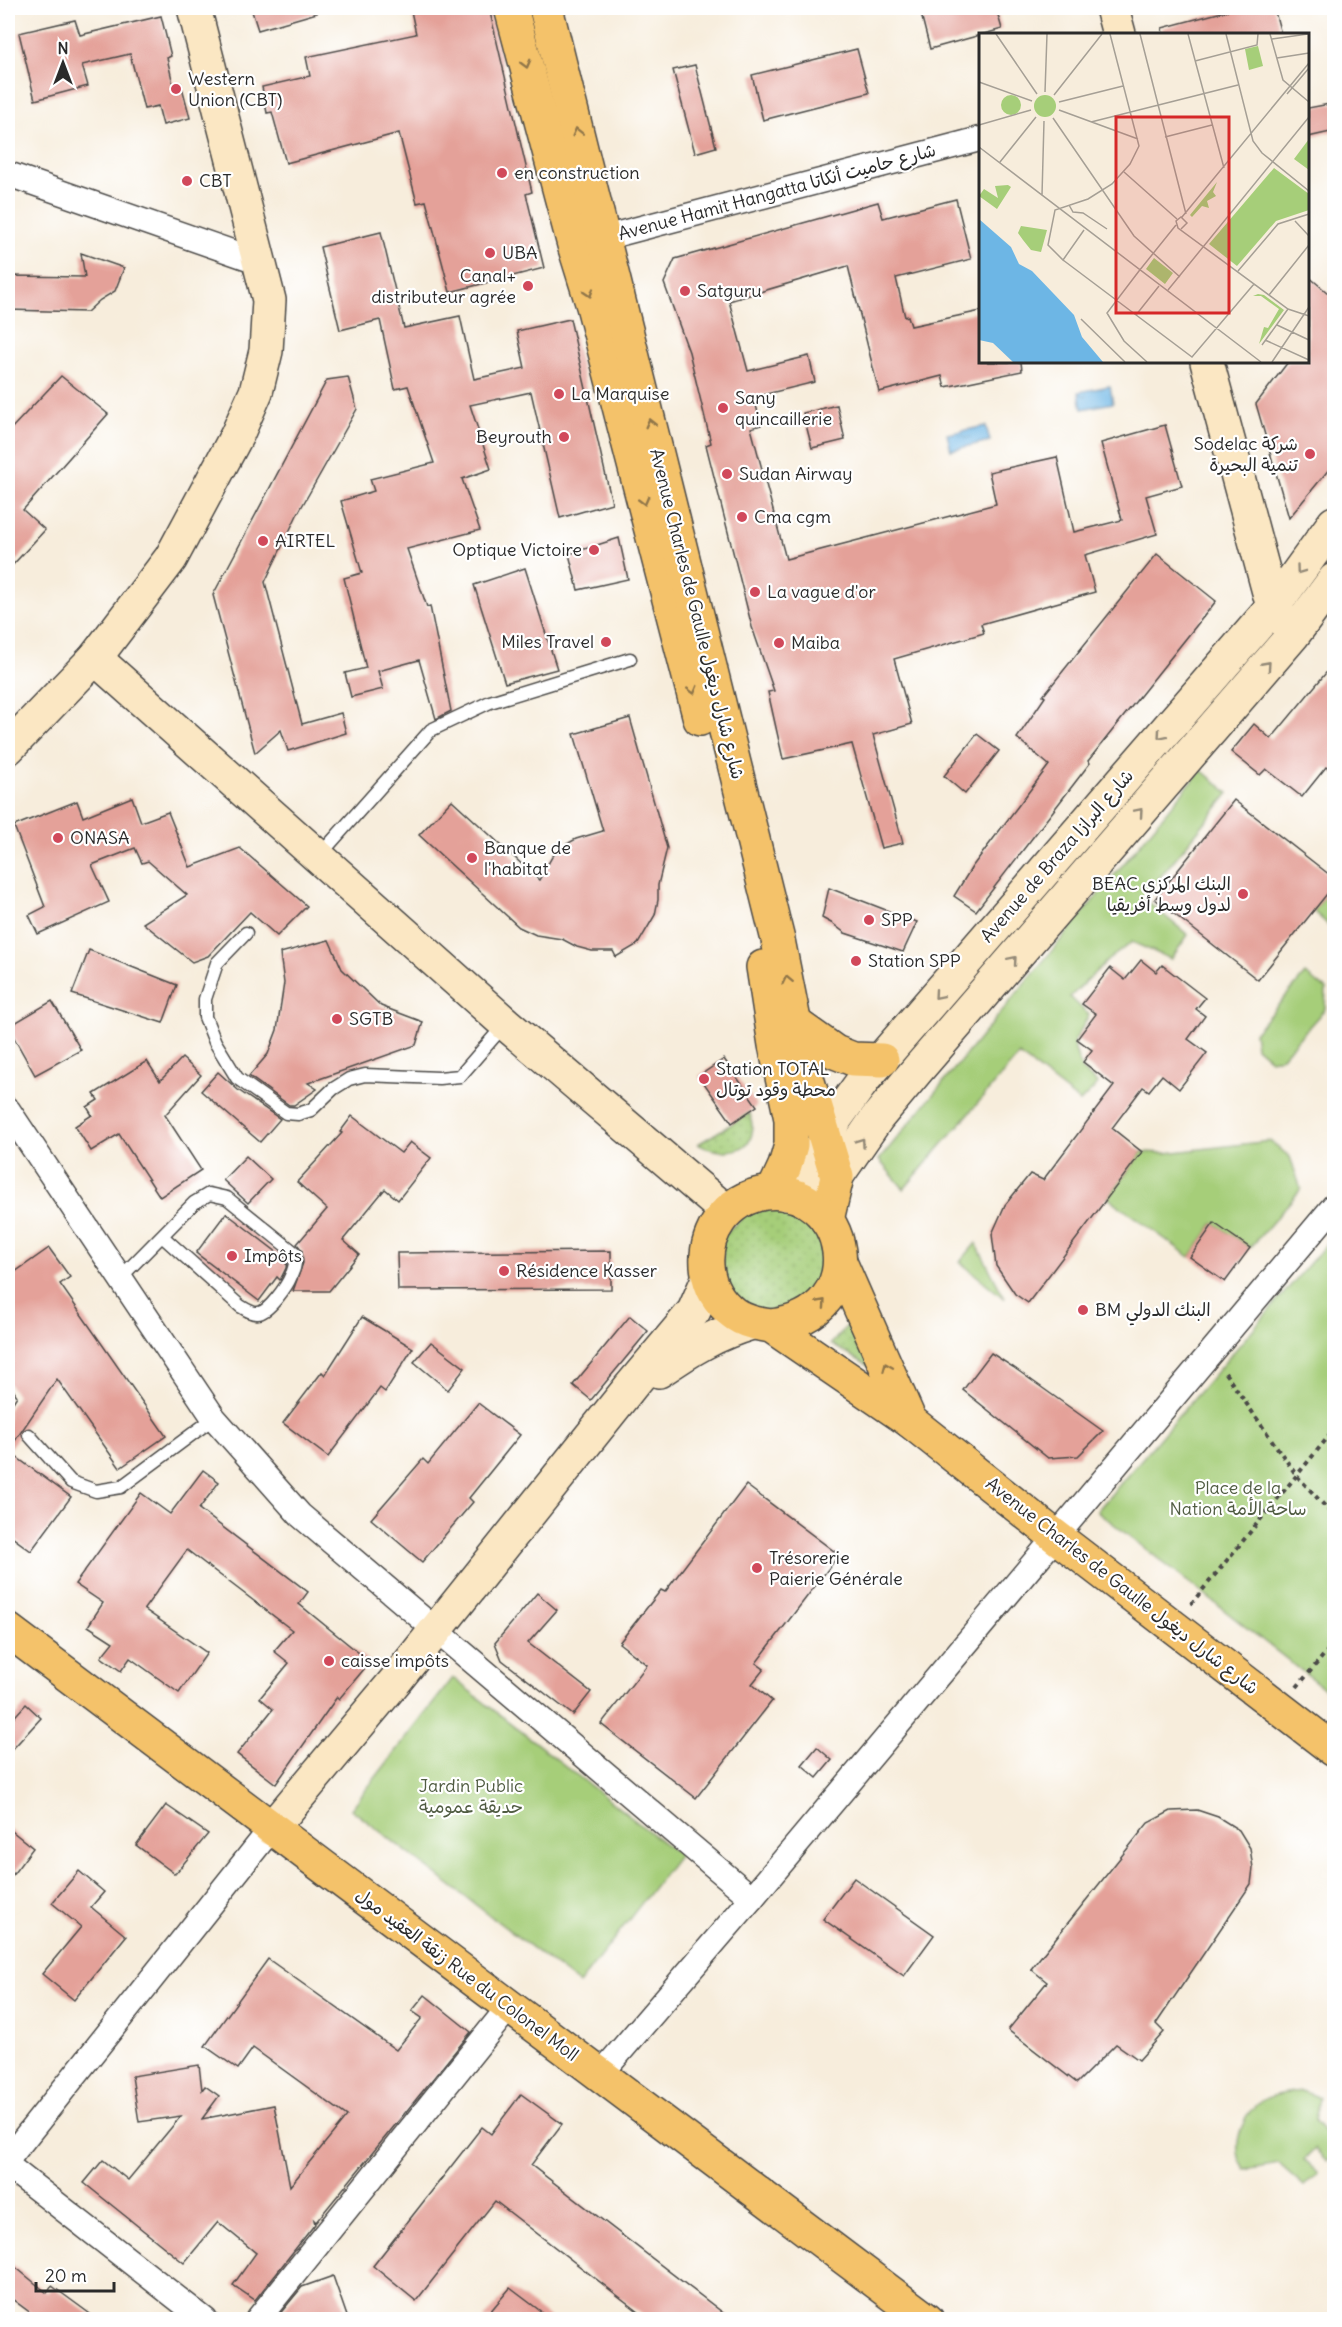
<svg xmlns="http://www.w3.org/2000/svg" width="1342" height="2327" viewBox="0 0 1342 2327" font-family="Delius,'Playpen Sans Arabic',sans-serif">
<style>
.grass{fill:url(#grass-dots);stroke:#687c52;stroke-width:1.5}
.garden{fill:#a6ce79;stroke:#687c52;stroke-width:1.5}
.water{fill:url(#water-ripples);stroke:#4c7088;stroke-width:1.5}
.building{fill:#e4a199}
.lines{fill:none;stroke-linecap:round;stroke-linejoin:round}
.lane-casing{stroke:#4a4846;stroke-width:15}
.street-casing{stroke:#4a4846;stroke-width:27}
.secondary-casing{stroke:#4a4846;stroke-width:36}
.primary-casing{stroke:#4a4846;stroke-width:36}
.path{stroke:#4a4846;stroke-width:4;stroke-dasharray:4.5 4.5;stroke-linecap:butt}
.lane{stroke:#fff;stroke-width:12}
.street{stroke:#fff;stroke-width:24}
.secondary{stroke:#fbe7c3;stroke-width:33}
.primary{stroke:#f4c26a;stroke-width:33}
.oneway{stroke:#90764a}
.oneway2{stroke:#938977}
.poi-dot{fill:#d1495b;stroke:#fff;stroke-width:2}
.labels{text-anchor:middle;stroke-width:4.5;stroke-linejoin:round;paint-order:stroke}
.poi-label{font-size:18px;fill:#2b2b2b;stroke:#fff;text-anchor:start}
.street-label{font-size:18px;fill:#2b2b2b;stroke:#fff}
.park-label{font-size:18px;fill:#505c42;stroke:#fff}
.inset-road{fill:none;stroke:#a59f95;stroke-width:1.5}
.view{fill:#d62828;fill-opacity:0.15;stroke:#d62828;stroke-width:3}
.inset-edge{fill:none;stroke:#2b2b2b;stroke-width:3}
</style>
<defs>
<pattern id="grass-dots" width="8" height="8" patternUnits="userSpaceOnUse" patternTransform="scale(1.5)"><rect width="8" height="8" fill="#a6ce79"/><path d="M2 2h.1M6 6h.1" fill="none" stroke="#8fb169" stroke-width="1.8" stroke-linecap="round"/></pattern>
<pattern id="water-ripples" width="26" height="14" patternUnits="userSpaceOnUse" patternTransform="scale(1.5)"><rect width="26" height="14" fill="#6db6e5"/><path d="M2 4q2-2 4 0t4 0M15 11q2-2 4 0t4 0" fill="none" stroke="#5a94ba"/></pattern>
</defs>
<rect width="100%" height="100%" fill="#fff"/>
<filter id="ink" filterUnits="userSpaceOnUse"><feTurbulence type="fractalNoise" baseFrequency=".0167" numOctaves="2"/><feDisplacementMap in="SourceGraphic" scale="12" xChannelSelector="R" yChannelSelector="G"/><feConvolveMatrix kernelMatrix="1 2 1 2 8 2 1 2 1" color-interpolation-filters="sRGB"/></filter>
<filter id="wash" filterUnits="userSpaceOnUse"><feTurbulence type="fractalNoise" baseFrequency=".008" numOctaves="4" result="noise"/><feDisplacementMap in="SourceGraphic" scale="24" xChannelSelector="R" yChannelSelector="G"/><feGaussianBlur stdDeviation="1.35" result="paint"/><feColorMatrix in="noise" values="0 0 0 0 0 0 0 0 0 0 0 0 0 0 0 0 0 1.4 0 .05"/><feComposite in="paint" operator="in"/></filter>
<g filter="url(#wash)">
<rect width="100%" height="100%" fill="#f7eddc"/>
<g class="grass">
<path d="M750,1113C751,1119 753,1127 752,1133C748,1157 713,1153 698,1144Z"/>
<path d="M787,1208L816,1228L828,1261L817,1295L769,1317L724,1290L722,1236L750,1211Z"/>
<path d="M855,1317L872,1368L831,1344Z"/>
</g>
<g class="garden">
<path d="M1201,770L1229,793L1143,898L1188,935L1171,959L1132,942L1108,960L1070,997L1089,1015L1073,1044L1082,1070L1098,1084L1080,1102L1019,1055L904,1189L879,1160Z"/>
<path d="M1330,890L1334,893V930L1313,911Z"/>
<path d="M1305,974L1326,989L1325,1009L1282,1057L1270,1059L1256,1047L1254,1033Z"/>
<path d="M1270,1141L1290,1157L1301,1189L1250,1248L1214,1223L1190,1257L1108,1198L1142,1152L1166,1153Z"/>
<path d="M1334,1235V1696L1097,1511Z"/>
<path d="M976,1243L1005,1299L960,1262Z"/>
<path d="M453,1678L679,1855L579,1984L351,1809Z"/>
<path d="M1301,2091L1319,2097L1315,2121L1334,2143V2154L1327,2161L1315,2149L1304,2160L1318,2173L1304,2186L1279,2164L1245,2170C1243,2166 1240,2161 1239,2157C1234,2139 1245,2112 1260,2102C1271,2094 1288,2093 1301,2091Z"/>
</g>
<g class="water">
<path d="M1110,386L1113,403L1082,409L1079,392Z"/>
<path d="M986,426L990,441L951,450L947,434Z"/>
</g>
<g id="blocks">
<g class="building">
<path d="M251,8H316L317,13L258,30Z"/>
<path d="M428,8H489L532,192L526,194L544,268L450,292L426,201L417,203L399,133L286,163L272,112L267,113L262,87L310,76L306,57L416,34L411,11Z"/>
<path d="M931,8H996L1002,29L930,49L920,10Z"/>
<path d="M1237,8H1274L1281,34H1163L1162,28Z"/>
<path d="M161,16L171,56L167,58L173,84L181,83L190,118L163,125L158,106L144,109L130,54L82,65L88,86L35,100L19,33L75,20L80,35Z"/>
<path d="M857,49L869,93L763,120L752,75Z"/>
<path d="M695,65L716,147L695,153L673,70Z"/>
<path d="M1335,103V131L1308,137V108Z"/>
<path d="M956,199L971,259L896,278L905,317L908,316L911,326L981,311V362H1021L1022,371L945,387L942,376L879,392L848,266L729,301L748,371L809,356L815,382L754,397L761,425L751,428L786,559L996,504L989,472L1057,457L1074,532L1122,520L1101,443L1165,425L1182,486L1146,496L1157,534L1085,555L1095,592L981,624L984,633L894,659L912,724L873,735L903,843L881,848L852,744L783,759L768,692L774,691L752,627L706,445L711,443L689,352L664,283L675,259L878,202L883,218Z"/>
<path d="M381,232L404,328L460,316L474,379L525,368L517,331L570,319L612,503L560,518L531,392L470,405L491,469L462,479L480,530L407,549L427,607L430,606L451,711L436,719L419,660L378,671L383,689L351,697L345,673L366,668L344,578L362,573L341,501L374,491L370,479L434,463L408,386L395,389L380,320L340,330L320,247Z"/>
<path d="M81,253L124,268L115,291L100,300L87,312L8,310V276L85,277Z"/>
<path d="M1308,276L1335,299V462L1289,518L1256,404L1288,362H1308Z"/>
<path d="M61,376L108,414L23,510L45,530L8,570V432Z"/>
<path d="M348,377L357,409L297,515L265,582L302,724L341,713L346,733L288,751L281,730L255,753L213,595L327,380Z"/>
<path d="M837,405L845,440L812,448L803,413Z"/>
<path d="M619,538L628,579L578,590L569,554Z"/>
<path d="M1157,554L1216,601L1088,761L1090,763L976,911L954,896L972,867L1049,765L1017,738L1045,697L1043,696Z"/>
<path d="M525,568L557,669L505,683L474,585Z"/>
<path d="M1335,662V774L1326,767L1302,797L1266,769L1260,775L1231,752L1254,724L1271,739Z"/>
<path d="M630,718L667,848L658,885V900L655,915L638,944L616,957L613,951H592L577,947L562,939L536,935L519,927L419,835L452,800L539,880L552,857L563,846L576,839L603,831L574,734Z"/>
<path d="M977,734L999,751L965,794L944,776Z"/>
<path d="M132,797L141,822L168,812L190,867L240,848L307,906L277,936L250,912L208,956L192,962L143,923L187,895L148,861L142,863L135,848L92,865L109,902L38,934L29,915L45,907L14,826L77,801L83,817Z"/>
<path d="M1234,800L1335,879V884L1258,980L1155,899Z"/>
<path d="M829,888L917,922L903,952L845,933L833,924L822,918Z"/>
<path d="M329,940L342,969L381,1006L423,1022L416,1045L308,1083L317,1089L294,1105H289L249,1076L268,1054L277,1030L284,983L280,953Z"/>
<path d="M89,950L177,985L163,1023L72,994Z"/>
<path d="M1141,960L1156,972L1162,965L1205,998L1196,1009L1205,1016L1188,1039L1207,1053L1179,1089L1162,1075L1149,1091L1143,1087L1112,1128L1142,1152L1028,1303L1015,1294L996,1266L992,1234L1005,1205L1030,1174L1043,1180L1114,1086L1083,1062L1092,1050L1077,1039L1096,1014L1082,1004L1110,968L1125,980Z"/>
<path d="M52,1001L81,1050L35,1075L8,1027Z"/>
<path d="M182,1058L201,1075L165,1115L201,1170L160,1197L119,1134L91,1151L75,1126L92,1115L87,1107L98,1100L94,1094L147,1061L160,1081Z"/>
<path d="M724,1059L757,1106L732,1123L699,1076Z"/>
<path d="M218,1072L238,1090L280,1119L260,1142L201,1091Z"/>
<path d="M352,1116L401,1153L410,1142L431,1158L398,1200L385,1189L343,1240L359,1254L329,1291H293L303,1263L302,1250L297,1244L327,1209L297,1182L342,1133L340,1132Z"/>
<path d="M246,1156L271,1179L248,1203L223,1180Z"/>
<path d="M226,1213L286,1259L287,1257L286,1268L280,1280L277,1277L259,1301L196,1253Z"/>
<path d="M1214,1223L1250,1248L1225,1282L1190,1257Z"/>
<path d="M49,1248L70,1277L60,1284L166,1436L120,1468L57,1379L8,1451L71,1497L31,1551L8,1534V1410L17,1396L8,1382V1277Z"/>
<path d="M611,1251V1289L398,1290L397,1253Z"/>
<path d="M630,1316L648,1331L591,1400L573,1385Z"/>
<path d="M362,1317L413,1348L385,1392L380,1388L328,1457L283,1423L322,1372L325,1375Z"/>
<path d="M431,1342L465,1368L448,1390L414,1362Z"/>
<path d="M991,1353L1013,1367L1103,1431L1078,1456L1048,1458L963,1390Z"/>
<path d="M478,1403L520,1435L469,1498L473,1502L422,1562L371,1519L423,1459L428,1464Z"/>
<path d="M203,1470L219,1482L199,1509L308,1592L299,1604L370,1662L339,1699L337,1697L276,1784L237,1754L273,1709L260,1698L289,1663L274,1651L292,1630L187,1550L144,1609L207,1653L179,1693L130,1658L121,1671L101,1657L113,1642L88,1626L103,1603L75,1584L141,1493L170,1514Z"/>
<path d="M746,1485L839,1555L756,1663L764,1669L752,1684L772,1701L696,1798L601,1724L647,1665L619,1643L661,1590L665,1592Z"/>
<path d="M537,1593L557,1610L528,1643L591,1692L573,1715L502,1660L495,1643Z"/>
<path d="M26,1704L41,1718L8,1754V1724Z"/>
<path d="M817,1747L832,1760L817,1778L802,1765Z"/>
<path d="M166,1805L208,1834L175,1874L136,1845Z"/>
<path d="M1197,1810L1218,1817L1239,1830L1250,1848L1253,1868L1251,1884L1156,2024L1164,2032L1139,2060L1116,2044L1077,2083L1008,2030L1047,1982L1031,1969L1148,1823L1171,1811Z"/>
<path d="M8,1828L33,1848L8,1881Z"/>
<path d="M79,1871L104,1892L91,1907L126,1936L74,2000L42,1974L81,1927L52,1903Z"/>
<path d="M854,1878L934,1935L904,1976L823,1919Z"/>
<path d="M268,1959L396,2050L422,2018L412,2011L425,1995L471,2032L316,2222L314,2220L315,2224L255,2300L233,2285L256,2253L218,2222L184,2263L84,2183L103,2160L128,2180L181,2116L139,2122L132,2076L199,2065L202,2090L205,2086L219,2096L202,2119L274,2105L290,2186L347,2116L253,2048L238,2069L205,2046Z"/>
<path d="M521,2094L562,2124L531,2165L731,2319H648L495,2201L416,2301L373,2266L482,2127L491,2134Z"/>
<path d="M8,2261L47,2293L52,2286L97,2319H39L8,2296Z"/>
<path d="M333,2276L348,2319H280L278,2316L302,2287Z"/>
<path d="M510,2288L551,2319H484Z"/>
</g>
</g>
</g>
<g filter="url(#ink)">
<use href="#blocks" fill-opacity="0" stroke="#4a4846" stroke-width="1.5"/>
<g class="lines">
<defs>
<g id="lane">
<path d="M319,856L431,730L490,702L630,659"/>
<path d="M246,933L217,963L205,999V1017L215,1042L237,1078L286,1113L298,1114L311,1110L333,1089L349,1079L365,1075L439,1078L460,1076L505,1024"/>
<path d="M120,1278L194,1203L209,1194L227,1198L295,1253C296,1261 295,1268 291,1276C287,1286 268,1313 258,1313C252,1314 245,1309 240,1306L162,1236"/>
<path d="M29,1435L71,1482L96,1491L121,1487L214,1418"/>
</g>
<g id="street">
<path d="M8,174L260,262"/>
<path d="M588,242L980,139"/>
<path d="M8,1110L214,1418L300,1515L752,1898"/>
<path d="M600,2075L752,1898L1334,1206"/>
<path d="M8,2159L271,1829"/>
<path d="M8,2166L205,2320"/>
<path d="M257,2320L509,2007"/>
</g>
<g id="secondary">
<path d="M1112,8L1119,34"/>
<path d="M1207,362L1273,607L1282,619"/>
<path d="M95,658L506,1024L726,1211"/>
<path d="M8,748L95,658L171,558L237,435L256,392L266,351L269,300L194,8"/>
<path d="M786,1194L826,1141L836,1118L865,1078L1273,607L1334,523"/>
<path d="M823,1196L877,1118L918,1069L1293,635L1334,580"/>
<path d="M659,1371C691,1349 715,1334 752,1323"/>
<path d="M271,1829L396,1680L631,1386L694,1311L708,1279"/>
</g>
<g id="primary">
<path d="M511,8L574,245L593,306L700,719"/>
<path d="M546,8L778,940L803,1065L837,1177L827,1220"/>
<path d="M763,967L775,1045L791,1119V1145L785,1166L773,1192"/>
<path d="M797,1025L835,1052L853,1059L882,1060"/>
<path d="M840,1262L910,1421"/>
<path d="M771,1326C877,1313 848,1183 765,1193C747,1196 731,1205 720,1220C699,1250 703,1290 733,1313C744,1322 758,1324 771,1326L910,1421L1055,1536L1334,1750"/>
<path d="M8,1630L927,2320"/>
</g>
</defs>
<use href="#lane" class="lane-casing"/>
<use href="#street" class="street-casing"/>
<use href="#secondary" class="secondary-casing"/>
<use href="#primary" class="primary-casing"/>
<g class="path">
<path d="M1225,1373L1297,1476L1334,1516"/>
<path d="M1191,1604L1334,1430"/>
<path d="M1297,1687L1334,1643"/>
</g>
<use href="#lane" class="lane"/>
<use href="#street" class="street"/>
<use href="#secondary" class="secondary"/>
<use href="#primary" class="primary"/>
</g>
<defs><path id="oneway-chevron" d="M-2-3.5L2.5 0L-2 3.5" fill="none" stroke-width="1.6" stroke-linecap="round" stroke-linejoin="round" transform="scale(1.5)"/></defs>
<g class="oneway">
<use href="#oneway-chevron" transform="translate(526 64) rotate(75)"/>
<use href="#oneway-chevron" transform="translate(577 132) rotate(-104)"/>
<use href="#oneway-chevron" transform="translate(589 293) rotate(72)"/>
<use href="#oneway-chevron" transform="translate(650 423) rotate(-104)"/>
<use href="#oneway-chevron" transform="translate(644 501) rotate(75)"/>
<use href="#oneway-chevron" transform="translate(693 690) rotate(75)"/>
<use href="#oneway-chevron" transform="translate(787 980) rotate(-102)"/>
<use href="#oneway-chevron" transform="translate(822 1303) rotate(-48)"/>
<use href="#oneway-chevron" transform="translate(887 1367) rotate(-113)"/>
</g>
<g class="oneway2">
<use href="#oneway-chevron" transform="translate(1300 570) rotate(126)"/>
<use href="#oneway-chevron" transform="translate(1267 665) rotate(-48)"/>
<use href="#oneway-chevron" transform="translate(1161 735) rotate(131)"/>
<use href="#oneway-chevron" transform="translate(1139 812) rotate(-49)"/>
<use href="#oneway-chevron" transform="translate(1013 960) rotate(-49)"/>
<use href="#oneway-chevron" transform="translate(938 995) rotate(131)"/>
<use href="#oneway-chevron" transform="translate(861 1142) rotate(-55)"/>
</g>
</g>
<g class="poi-dot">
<circle cx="176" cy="89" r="6"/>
<circle cx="502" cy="173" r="6"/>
<circle cx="187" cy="181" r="6"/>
<circle cx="490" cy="253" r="6"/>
<circle cx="528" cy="286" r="6"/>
<circle cx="685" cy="291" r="6"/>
<circle cx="559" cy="394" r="6"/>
<circle cx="723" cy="408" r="6"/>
<circle cx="564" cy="437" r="6"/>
<circle cx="1310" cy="454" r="6"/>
<circle cx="727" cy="474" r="6"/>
<circle cx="742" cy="517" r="6"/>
<circle cx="263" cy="541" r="6"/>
<circle cx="594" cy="550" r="6"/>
<circle cx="755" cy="592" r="6"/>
<circle cx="606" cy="642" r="6"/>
<circle cx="779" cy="643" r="6"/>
<circle cx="58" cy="838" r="6"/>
<circle cx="472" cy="858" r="6"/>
<circle cx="1243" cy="894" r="6"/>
<circle cx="869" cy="920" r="6"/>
<circle cx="856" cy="961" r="6"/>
<circle cx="337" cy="1019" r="6"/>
<circle cx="704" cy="1079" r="6"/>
<circle cx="232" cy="1256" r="6"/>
<circle cx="504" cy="1271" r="6"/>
<circle cx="1083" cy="1310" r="6"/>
<circle cx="757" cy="1568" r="6"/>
<circle cx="329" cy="1661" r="6"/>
</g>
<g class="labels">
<g class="poi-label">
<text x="188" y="85">Western<tspan x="188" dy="21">Union (CBT)</tspan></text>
<text x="514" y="179">en construction</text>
<text x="199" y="187">CBT</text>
<text x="502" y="259">UBA</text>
<text x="516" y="282" text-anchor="end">Canal+<tspan x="516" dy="21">distributeur agrée</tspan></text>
<text x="697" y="297">Satguru</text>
<text x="571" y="400">La Marquise</text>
<text x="735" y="404">Sany<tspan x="735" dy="21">quincaillerie</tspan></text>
<text x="552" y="443" text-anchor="end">Beyrouth</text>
<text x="1298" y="450" text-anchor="end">Sodelac شركة<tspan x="1298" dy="21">تنمية البحيرة</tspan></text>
<text x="739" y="480">Sudan Airway</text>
<text x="754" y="523">Cma cgm</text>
<text x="275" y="547">AIRTEL</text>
<text x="582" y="556" text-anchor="end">Optique Victoire</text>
<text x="767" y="598">La vague d'or</text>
<text x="594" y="648" text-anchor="end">Miles Travel</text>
<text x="791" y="649">Maiba</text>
<text x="70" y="844">ONASA</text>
<text x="484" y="854">Banque de<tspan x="484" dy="21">l'habitat</tspan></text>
<text x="1231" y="890" text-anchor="end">BEAC البنك المركزي<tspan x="1231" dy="21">لدول وسط أفريقيا</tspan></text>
<text x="881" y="926">SPP</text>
<text x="868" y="967">Station SPP</text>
<text x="349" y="1025">SGTB</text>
<text x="716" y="1075">Station TOTAL<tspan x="716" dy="21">محطة وقود توتال</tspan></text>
<text x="244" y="1262">Impôts</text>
<text x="516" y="1277">Résidence Kasser</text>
<text x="1095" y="1316">BM البنك الدولي</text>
<text x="769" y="1564">Trésorerie<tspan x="769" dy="21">Paierie Générale</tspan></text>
<text x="341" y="1667">caisse impôts</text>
</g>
<g class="street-label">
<text transform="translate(777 192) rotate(-15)" y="6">Avenue Hamit Hangatta شارع حاميت أنكاتا</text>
<text transform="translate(697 614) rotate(76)" y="6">Avenue Charles de Gaulle شارع شارل ديغول</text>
<text transform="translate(1057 856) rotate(-49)" y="6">Avenue de Braza شارع البرازا</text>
<text transform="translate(1122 1586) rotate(38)" y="6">Avenue Charles de Gaulle شارع شارل ديغول</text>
<text transform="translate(467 1975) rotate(37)" y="6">زنقة العقيد مول Rue du Colonel Moll</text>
</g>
<g class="park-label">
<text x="1238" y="1494">Place de la<tspan x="1238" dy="21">Nation ساحة الأمة</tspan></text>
<text x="471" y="1792">Jardin Public<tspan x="471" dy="21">حديقة عمومية</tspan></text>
</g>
</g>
<g transform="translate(979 33)">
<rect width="330" height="330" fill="#f7eddc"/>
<path d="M55 73a11 11 0 1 1 22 0a11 11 0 1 1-22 0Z" fill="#a6ce79"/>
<path d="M279,13L284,33L270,37L266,16ZM22 72a10 10 0 1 1 20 0a10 10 0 1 1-20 0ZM330,106V137L315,126ZM295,135L330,161V177L297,188L258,233L230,211ZM238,149L234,159L237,163L228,168L230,175L223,173L213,184L211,182ZM29,152L32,154L18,176L0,163L5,156L19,165L16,153ZM42,193L68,197L62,219L52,217L44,207L39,200ZM175,225L194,240L186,251L167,236ZM279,261L285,262L305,277L280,311L285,294L289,295L300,276L282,263H274Z" fill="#a6ce79"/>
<path d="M0,186L32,214L40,231L53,238L95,282L103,304L124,329H34L14,310L0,307Z" fill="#6db6e5"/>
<path class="inset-road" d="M17,1L58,61M161,1L207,181M209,1L245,135M247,1L274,108L283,120L330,158M291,1L304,47L330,69M293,6L329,1M298,25L330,20M216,28L278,12L279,1M0,49L53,68M66,59L68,1M308,61L330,35M75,62L123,1M80,69L144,53M80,77L159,106M74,85L155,203L201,244M112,89L259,52M0,92L52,77M186,104L233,92M0,114L282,329M21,129L57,84M145,139L198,186M63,162L65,88M90,172L94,179L104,180L128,196M203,184L330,30M316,188L330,203M202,196L208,190L202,184L197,188L199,195L309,276L330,283M105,197L84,227L69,212L76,177L109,166L133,151L151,131L160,113L131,1M84,227L213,324L275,251M160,238L128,280L145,308L168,329M160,238L197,192M259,238L299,191L330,181M189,257L330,84M290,262L330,212M157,282L180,253M102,286L146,329M298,292L330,307M286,307L330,327M283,312L309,276M293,329L330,274"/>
<path class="view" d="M137,84H250V280H137Z"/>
<rect width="330" height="330" class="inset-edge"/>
</g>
<rect width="1342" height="2327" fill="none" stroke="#fff" stroke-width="30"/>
<g transform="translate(63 63)" stroke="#ffffff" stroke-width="4.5" paint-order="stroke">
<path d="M0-4.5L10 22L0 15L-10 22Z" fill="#2b2b2b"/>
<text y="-9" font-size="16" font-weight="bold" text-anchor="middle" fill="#2b2b2b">N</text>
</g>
<path d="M36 2282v9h78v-9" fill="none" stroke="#2b2b2b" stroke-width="3"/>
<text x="45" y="2282" font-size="18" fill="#2b2b2b" stroke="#ffffff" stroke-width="4.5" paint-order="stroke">20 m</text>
</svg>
